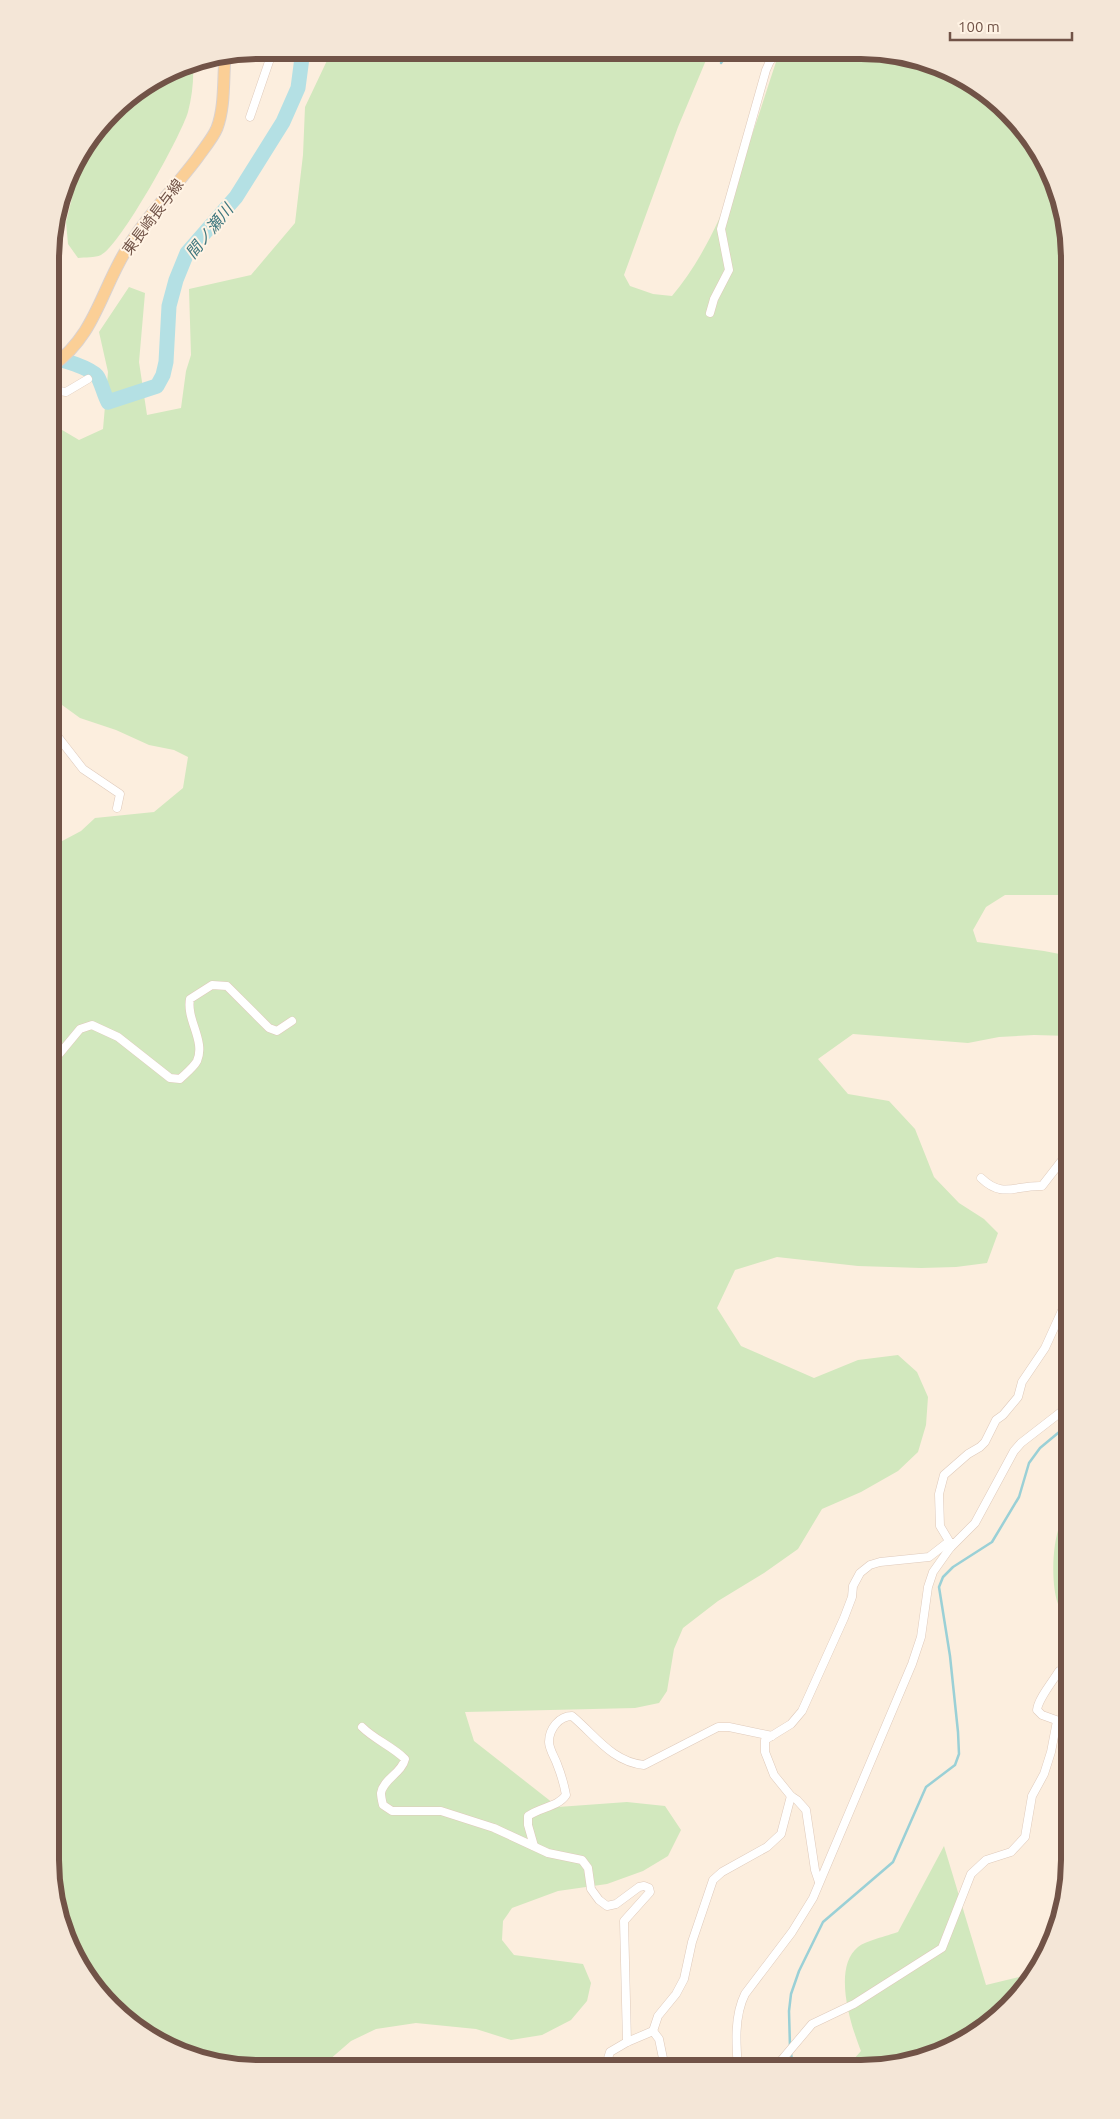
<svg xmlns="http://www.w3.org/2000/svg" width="1120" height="2119" viewBox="0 0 1120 2119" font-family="Ubuntu,'Noto Sans JP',sans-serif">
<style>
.green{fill:#d2e8be}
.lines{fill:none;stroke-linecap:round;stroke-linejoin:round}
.stream{stroke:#9ad0d6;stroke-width:2.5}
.river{stroke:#b4e0e4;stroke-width:15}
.minor-casing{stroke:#dfcabb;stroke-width:9}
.primary-casing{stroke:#dad2cf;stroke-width:13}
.minor{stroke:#fff;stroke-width:8}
.primary{stroke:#fbcf96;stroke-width:11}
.labels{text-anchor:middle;stroke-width:4;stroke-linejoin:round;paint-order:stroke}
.street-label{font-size:15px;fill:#715347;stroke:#fff3e4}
.water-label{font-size:16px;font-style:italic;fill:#3f777e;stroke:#fff3e4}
.rim{fill:none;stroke:#715347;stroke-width:6}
</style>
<rect width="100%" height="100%" fill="#fceede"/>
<g class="green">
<path d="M332,50L709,53L678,127L624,275L630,286L653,294L672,296C725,234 753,130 779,53L901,54L953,71L998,102L1035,143L1059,192L1070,259V895H1005L986,907L973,930L977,942L1044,951L1070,956V1036L1034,1035L999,1037L968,1043L853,1034L818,1059L848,1094L889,1101L915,1129L934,1177L959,1203L984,1219L998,1233L987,1263L956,1267L921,1268L858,1266L777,1257L735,1270L717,1308L741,1346L814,1378L858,1360L898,1355L917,1372L928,1397L926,1425L918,1452L898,1471L861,1492L822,1509L798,1549L764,1573L718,1601L683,1628L674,1649L667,1691L659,1703L635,1708L465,1712L474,1741L558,1807L627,1802L665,1806L681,1830L668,1856L643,1871L607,1884L558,1891L512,1908L503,1921L502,1940L514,1955L583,1964L591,1983L587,2001L571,2020L542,2035L511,2040L476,2029L416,2023L376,2029L351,2041L321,2067H232L167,2048L122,2017L85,1976L61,1927L50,1860L51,847L81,831L95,818L154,812L183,788L188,757L174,750L149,745L116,730L80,718L51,697L52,424L79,440L103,429L108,372L99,332L129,287L145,293L139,362L147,415L181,408L186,371L191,355L189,289L251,275L295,223L303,155L305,107Z"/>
<path d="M193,63C194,80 192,96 188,112C181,136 120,246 101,255C95,258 85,257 78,258L68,244L66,222L77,178L90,142L121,102L179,66Z"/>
<path d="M1070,1509V1620C1066,1615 1061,1609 1058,1604C1050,1583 1051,1524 1070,1509Z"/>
<path d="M944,1846L986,1985L1035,1973L1027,1987L977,2034L928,2058L861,2069H845L861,2051C851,2026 832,1968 858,1947C865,1941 887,1936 898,1932Z"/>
</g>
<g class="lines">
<g class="stream">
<path d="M721,63L728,53"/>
<path d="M790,2047L789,2011L791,1994L799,1971L823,1922L893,1862L926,1787L955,1765L959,1754L958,1732L950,1656L939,1587L943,1577L953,1567L992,1542L1019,1497L1029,1463L1040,1448L1070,1423"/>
<path d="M791,2053L793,2069"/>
</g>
<path class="river" d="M52,358C62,359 90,368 97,376C101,381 104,395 108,402L157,386L163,375L166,362L169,306L176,280L187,253L236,197L283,122L298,88L303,50"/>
<defs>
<g id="minor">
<path d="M250,117L273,50"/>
<path d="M710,313L714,299L729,270L721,229L766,70L770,61L779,53"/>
<path d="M52,390L66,392L88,379"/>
<path d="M51,728L83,769L120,794L117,808"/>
<path d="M51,1064L80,1029L92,1025L118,1037L170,1078L180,1079C185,1074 194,1067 197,1061C206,1041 186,1020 190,999L212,985L227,986L269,1028L277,1031L292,1021"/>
<path d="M1067,1086H1070"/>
<path d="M981,1178C1003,1199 1015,1185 1042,1186L1070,1150"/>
<path d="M953,1543L949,1541L940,1526L939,1494L944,1475L968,1454L980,1447L985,1442L996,1420L1003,1415L1018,1397L1022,1382L1045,1348L1070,1293"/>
<path d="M1070,1725L1042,1715L1037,1710C1038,1699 1053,1681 1059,1671H1070"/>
<path d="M362,1727C375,1740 392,1746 405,1759C402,1773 383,1779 381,1793C381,1796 382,1801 383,1805L392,1811H441L494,1828L548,1853L582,1860L588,1868L591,1889L599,1900L607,1906L616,1904L639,1887L644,1886L649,1888L650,1892L624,1921L627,2042"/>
<path d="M534,1846L528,1825V1816C540,1807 558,1807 566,1795C564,1784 561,1774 557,1764C555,1758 549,1749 549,1742C549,1729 559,1716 572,1716C595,1735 612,1762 644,1765L718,1727H729L772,1736"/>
<path d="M819,1882L815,1870L806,1810L797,1800L791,1796L774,1775L765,1752V1740L791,1724L802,1711L844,1618L852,1597L853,1586L860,1573L870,1565L880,1562L929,1557L947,1543L950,1548"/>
<path d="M653,2031L659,2039L665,2068"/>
<path d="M605,2068L610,2052L627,2042L653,2031L658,2016L676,1994L684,1979L692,1942L713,1880L722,1872L767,1847L781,1834L791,1796"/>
<path d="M738,2069C736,2044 734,2016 745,1994L792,1932L813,1898L912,1664L921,1637L928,1587L933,1572L950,1548L975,1523L1014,1451L1021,1443L1070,1405"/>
<path d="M774,2069L812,2024L854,2004L942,1948L971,1874L986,1860L1011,1852L1025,1837L1032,1796L1044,1774L1051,1752L1057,1721"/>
</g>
<path id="primary" d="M52,366C96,335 101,289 128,247C148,214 176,187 198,157C204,148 213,138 217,128C225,107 223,80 225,57"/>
</defs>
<use href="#minor" class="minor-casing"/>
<use href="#primary" class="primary-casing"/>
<use href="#minor" class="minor"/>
<use href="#primary" class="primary"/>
</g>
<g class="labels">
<g class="street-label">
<text transform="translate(153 217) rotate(-53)" y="5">東長崎長与線</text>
</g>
<g class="water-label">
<text transform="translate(209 231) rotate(-51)" y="6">間ノ瀬川</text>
</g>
</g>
<path d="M0 0H1120V2119H0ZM259 59H861A200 200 0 0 1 1061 259V1860A200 200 0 0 1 861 2060H259A200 200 0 0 1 59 1860V259A200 200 0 0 1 259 59Z" fill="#f4e6d7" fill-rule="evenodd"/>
<path class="rim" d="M259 59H861A200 200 0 0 1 1061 259V1860A200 200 0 0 1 861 2060H259A200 200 0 0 1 59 1860V259A200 200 0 0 1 259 59Z"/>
<path d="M950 32v8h122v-8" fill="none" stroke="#715347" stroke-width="2.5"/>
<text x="958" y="32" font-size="15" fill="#715347" stroke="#fff3e4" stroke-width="4" paint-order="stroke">100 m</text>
</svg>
